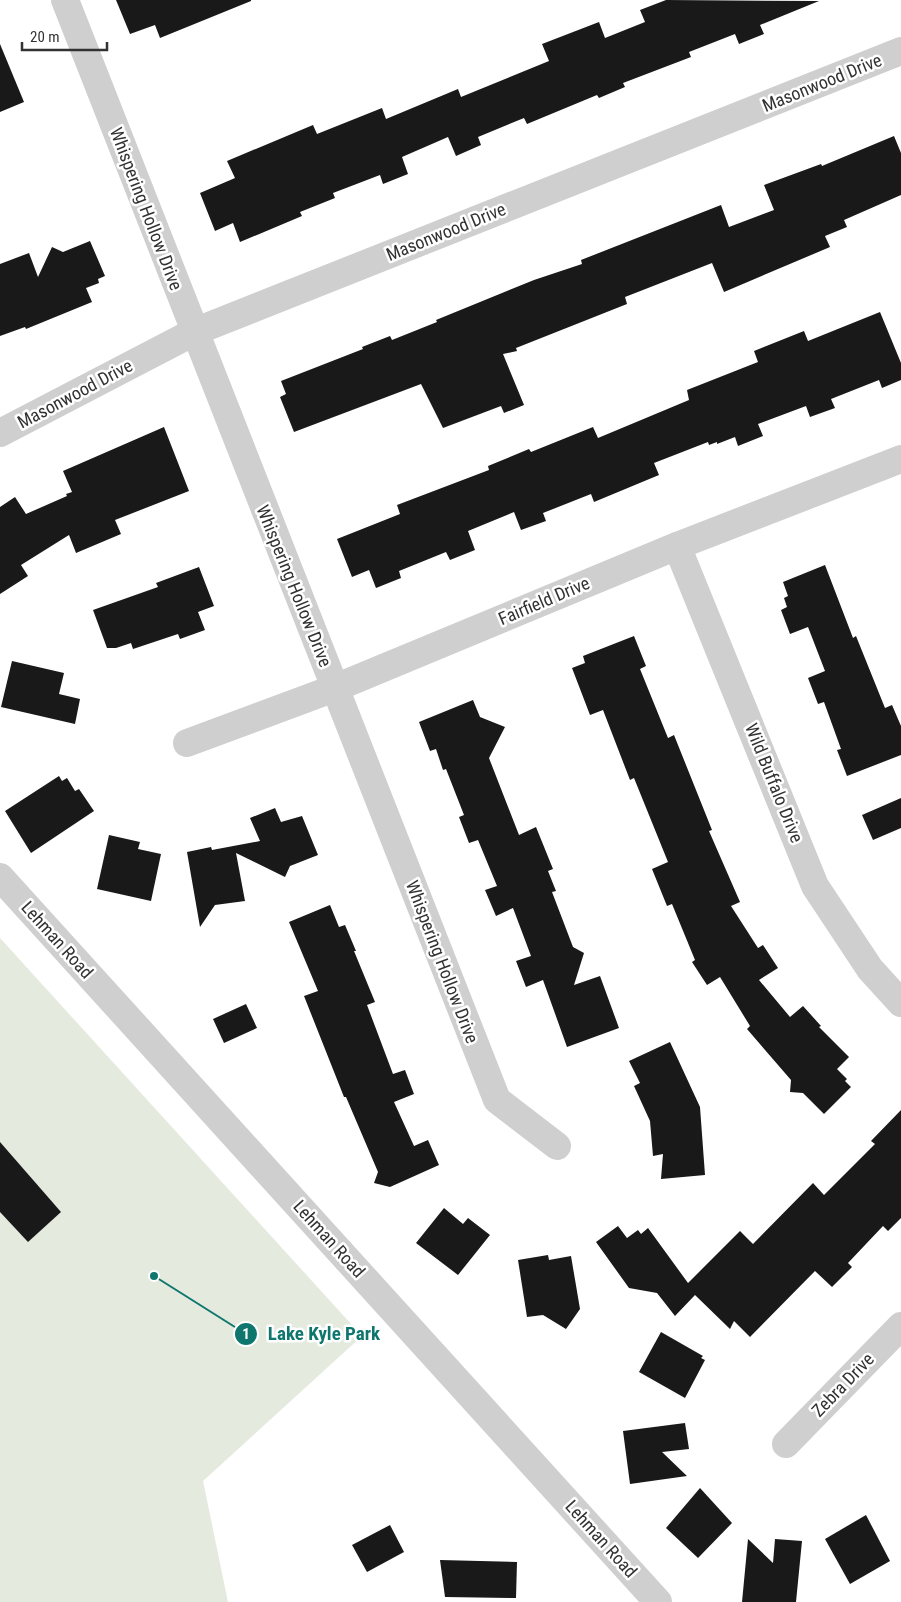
<svg xmlns="http://www.w3.org/2000/svg" width="901" height="1602" viewBox="0 0 901 1602" font-family="'Roboto Condensed',sans-serif">
<style>
.green{fill:#e4eade}
.building{fill:#191919}
.lines{fill:none;stroke-linecap:round;stroke-linejoin:round}
.minor{stroke:#cfcfcf;stroke-width:28}
.tertiary{stroke:#cfcfcf;stroke-width:28}
.labels{text-anchor:middle;stroke-width:5;stroke-linejoin:round;paint-order:stroke}
.street-label{font-size:18px;fill:#323232;stroke:#fff}
.leader{fill:none;stroke:#0f766e;stroke-width:2}
.callout-dot{fill:#0f766e;stroke:#fff;stroke-width:2}
.mark-label{font-size:15px;text-anchor:middle;font-weight:bold;fill:#fff}
.callout-label{font-size:19px;text-anchor:middle;font-weight:bold;fill:#0f766e;stroke:#fff;stroke-width:5;stroke-linejoin:round;paint-order:stroke}
</style>
<rect width="100%" height="100%" fill="#fff"/>
<path class="green" d="M0,938L362,1336L203,1481L228,1602H0Z"/>
<g class="building">
<path d="M116,0H251V1L160,38L155,25L130,34Z"/>
<path d="M666,0L819,1L760,25L764,34L739,44L735,34L689,52L691,57L623,83L625,87L599,98L597,95L527,124L524,118L478,137L481,145L456,156L448,137L402,157L408,174L383,184L380,175L333,193L335,198L300,212L302,216L240,242L233,223L215,231L200,193L235,178L227,161L313,125L317,134L382,108L386,119L458,89L461,97L549,61L542,44L599,22L605,38L645,22L640,10Z"/>
<path d="M0,44L24,102L0,112Z"/>
<path d="M894,136L901,153V195L844,220L847,227L825,236L830,247L724,292L712,263L625,297L627,304L516,348L517,351L503,354L524,405L504,413L501,406L443,428L421,384L294,432L280,397L286,394L281,381L363,349L362,347L390,336L392,340L437,322L436,320L534,280L582,264L581,260L721,205L729,227L774,210L764,185L821,164L822,166Z"/>
<path d="M90,241L105,276L98,279L99,283L86,288L92,302L26,329L25,327L0,336V264L29,253L38,277L52,247L63,252Z"/>
<path d="M880,312L901,363V380L882,388L879,380L831,399L835,408L810,417L806,406L758,424L763,436L738,446L735,437L717,444V442L709,445L708,442L654,463L659,475L594,502L591,494L543,513L546,521L521,530L514,512L468,531L475,550L450,560L446,552L399,571L401,578L376,588L369,570L352,577L337,539L400,514L397,505L489,470L488,466L529,449L531,452L593,427L598,438L689,400L687,390L758,362L754,351L804,331L808,341Z"/>
<path d="M164,427L189,491L115,520L121,534L76,553L69,535L21,565L28,576L0,594V507L15,497L26,514L67,496L66,494L72,492L63,471Z"/>
<path d="M825,565L853,638L856,636L885,708L892,705L901,726V755L847,776L837,750L841,749L824,702L818,704L808,678L825,671L808,627L790,634L781,610L787,607L784,598L788,596L783,582Z"/>
<path d="M199,567L214,606L198,612L205,630L180,639L178,634L133,649L131,643L116,648H107L93,610L158,587L156,583Z"/>
<path d="M634,636L646,666L640,669L668,738L674,735L712,830L709,831L740,902L731,906L758,948L763,945L778,968L759,980L790,1017L803,1006L821,1026L819,1027L849,1057L837,1069L847,1079L845,1081L851,1087L824,1114L803,1093L790,1092L791,1080L747,1029L750,1026L720,977L707,985L692,962L695,960L672,904L667,906L652,869L668,862L634,778L630,780L603,710L590,715L572,668L585,663L583,656Z"/>
<path d="M12,661L64,673L59,694L80,699L75,724L1,707Z"/>
<path d="M473,700L480,717L505,727L489,758L519,835L536,827L553,869L548,871L556,891L552,892L573,947L584,953L574,985L600,976L619,1028L567,1047L543,980L526,987L516,961L531,956L513,908L496,916L485,890L497,886L478,840L469,843L459,817L464,815L446,769L443,770L436,749L430,751L419,722Z"/>
<path d="M59,776L62,781L67,778L75,791L79,789L94,811L31,853L5,811Z"/>
<path d="M901,798V828L873,840L862,815Z"/>
<path d="M275,808L281,822L302,816L318,855L290,866L285,877L236,853L245,901L215,905L200,927L187,852L211,847L212,850L260,841L250,818Z"/>
<path d="M109,835L140,842L138,849L161,854L151,901L97,889Z"/>
<path d="M330,905L339,927L345,925L356,951H354L375,1002L367,1005L393,1074L405,1070L414,1094L394,1102L414,1146L428,1140L439,1165L390,1187L374,1183L378,1172L346,1097H344L304,996L318,991L289,922Z"/>
<path d="M246,1004L257,1028L224,1043L213,1019Z"/>
<path d="M670,1042L700,1107L705,1175L661,1179L663,1154L653,1156L650,1121L634,1086L640,1083L629,1061Z"/>
<path d="M901,1110V1218L888,1231L883,1226L848,1263L852,1267L832,1287L815,1271L750,1337L734,1321L730,1329L695,1295L675,1316L657,1293L629,1288L596,1242L618,1226L627,1238L638,1230L641,1234L648,1228L688,1283L740,1231L753,1244L813,1183L824,1195L875,1144L871,1141Z"/>
<path d="M0,1142L61,1212L28,1242L0,1212Z"/>
<path d="M444,1208L463,1224L468,1218L490,1235L458,1275L416,1243Z"/>
<path d="M548,1255L549,1260L571,1256L580,1309L566,1329L543,1315L527,1317L518,1260Z"/>
<path d="M661,1332L703,1356L701,1358L705,1360L685,1398L639,1372Z"/>
<path d="M685,1423L689,1449L662,1452L687,1476L630,1484L623,1431Z"/>
<path d="M700,1488L732,1523L698,1558L666,1528Z"/>
<path d="M866,1515L890,1561L850,1584L825,1539Z"/>
<path d="M390,1525L404,1552L367,1572L352,1545Z"/>
<path d="M748,1539L773,1563L775,1539L802,1541L796,1602H742Z"/>
<path d="M440,1560L517,1562L516,1598L445,1597Z"/>
</g>
<g class="lines">
<g class="minor">
<path d="M65,0L497,1100L557,1146"/>
<path d="M0,433L194,332L901,51"/>
<path d="M677,546L815,886L870,969L901,1003"/>
<path d="M187,743L335,688L677,546L901,459"/>
<path d="M786,1444L901,1326"/>
</g>
<path class="tertiary" d="M0,877L658,1602"/>
</g>
<g class="labels">
<g class="street-label">
<text transform="translate(822 83) rotate(-22)" y="6">Masonwood Drive</text>
<text transform="translate(146 209) rotate(69)" y="6">Whispering Hollow Drive</text>
<text transform="translate(446 232) rotate(-22)" y="6">Masonwood Drive</text>
<text transform="translate(75 394) rotate(-28)" y="6">Masonwood Drive</text>
<text transform="translate(294 586) rotate(68)" y="6">Whispering Hollow Drive</text>
<text transform="translate(544 601) rotate(-23)" y="6">Fairfield Drive</text>
<text transform="translate(774 783) rotate(68)" y="6">Wild Buffalo Drive</text>
<text transform="translate(57 940) rotate(48)" y="6">Lehman Road</text>
<text transform="translate(442 962) rotate(69)" y="6">Whispering Hollow Drive</text>
<text transform="translate(329 1239) rotate(48)" y="6">Lehman Road</text>
<text transform="translate(843 1385) rotate(-46)" y="6">Zebra Drive</text>
<text transform="translate(601 1539) rotate(48)" y="6">Lehman Road</text>
</g>
</g>
<path class="leader" d="M154 1276L246 1334"/>
<g class="callout-dot">
<circle cx="154" cy="1276" r="5"/>
<circle cx="246" cy="1334" r="12"/>
</g>
<g class="mark-label">
<text x="246" y="1339">1</text>
</g>
<g class="callout-label">
<text x="324" y="1340">Lake Kyle Park</text>
</g>
<path d="M22 42v8h85v-8" fill="none" stroke="#323232" stroke-width="2.5"/>
<text x="30" y="42" font-size="15" fill="#323232" stroke="#ffffff" stroke-width="4" paint-order="stroke">20 m</text>
</svg>
